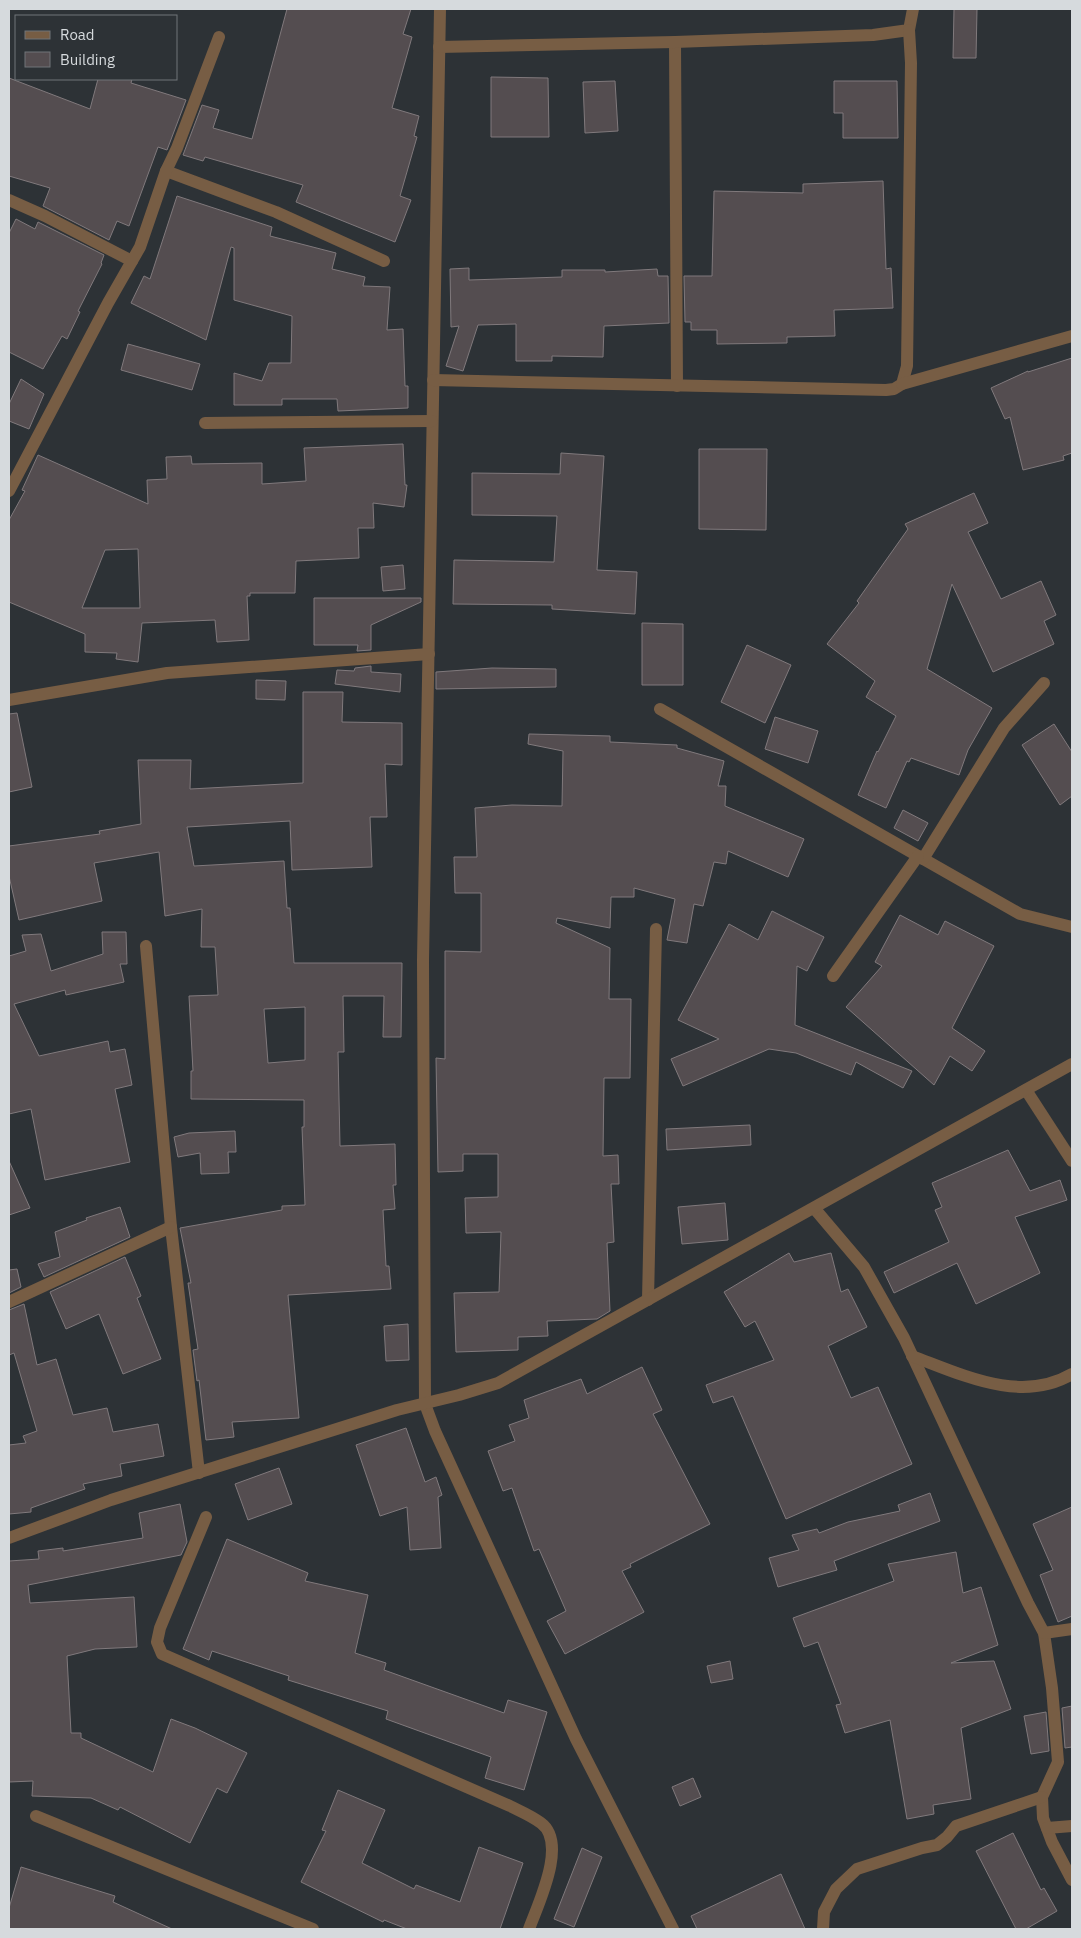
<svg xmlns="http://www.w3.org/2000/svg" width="1081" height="1938" viewBox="0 0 1081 1938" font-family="'IBM Plex Sans',sans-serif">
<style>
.building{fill:#544d50;stroke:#80797c;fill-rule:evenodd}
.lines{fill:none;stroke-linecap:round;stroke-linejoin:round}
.minor{stroke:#775d44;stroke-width:12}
</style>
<rect width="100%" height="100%" fill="#2d3236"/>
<g class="building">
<path d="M287,9H411L403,34L412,37L392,108L419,116L414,136L417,137L400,196L411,200L395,242L296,202L303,185L205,157L203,161L183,155L202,105L219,110L213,128L252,139Z"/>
<path d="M954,9H977L976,58H953Z"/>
<path d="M491,77L548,78L549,137H491Z"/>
<path d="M9,78L90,109L98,79H132L131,83L186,100L167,150L158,147L129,226L117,221L109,240L43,206L50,188L9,176Z"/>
<path d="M615,81L618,131L585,133L583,82Z"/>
<path d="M834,81H897L898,138H843V113H834Z"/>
<path d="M883,181L886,269L891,268L893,308L834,310L835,336L787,337V343L717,344V330H691V322H685L684,276H712L714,191L803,193V184Z"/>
<path d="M177,196L272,227L270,236L336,253L332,269L365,277L363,286L390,287L387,330L403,329L405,386H408V408L338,411L337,399H282V405H234V373L262,381L269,363H291L292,316L234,300V248L231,247L206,340L131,303L144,276L150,279Z"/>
<path d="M16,219L35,229L38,222L104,255L101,263L102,264L78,311L80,312L67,339L62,336L43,369L9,352V233Z"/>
<path d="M469,268V280L562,277V270H605V272L657,269L658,276H668L669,323L604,326L603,357L552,356V361H516V324L478,325L463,371L446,366L459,326L451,327L450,269Z"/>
<path d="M128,344L200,364L192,390L121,370Z"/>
<path d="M1072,358V453L1063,456L1064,460L1023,470L1010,417L1005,419L991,388L1028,371V372Z"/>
<path d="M21,379L44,394L29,429L9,421V404Z"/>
<path d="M403,444L405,485H407L404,507L373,503L374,528H358L359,558L296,561L295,593H250V596H247L249,640L217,642L215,620L142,623L138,662L116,659L117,653L85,652V634L9,602V520L25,491L22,490L38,455L148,504L147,480L167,479L166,457L191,456L192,464L262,463V484L306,481L304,448ZM138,549L140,608H82L105,550Z"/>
<path d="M699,449H767L766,530L699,529Z"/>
<path d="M561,453L604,456L597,570L637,572L635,614L552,609V605L453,604L454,560L554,562L557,516L472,515V473L560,474Z"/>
<path d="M974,493L988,523L968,532L1001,599L1041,581L1056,615L1044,621L1054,644L993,672L952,584L927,669L992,708L968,750L959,775L911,758L909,762L907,761L886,808L858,795L877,751L878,752L896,716L866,697L875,681L827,644L859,603L857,601L908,529L905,524Z"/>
<path d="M403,565L405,589L383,591L381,567Z"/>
<path d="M314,598H421V602L371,625V650L357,651L358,645H314Z"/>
<path d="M642,623L683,624V685H642Z"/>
<path d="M747,645L791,665L765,723L721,702Z"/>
<path d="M371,666V672L401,674L400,692L335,684L337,670L354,671L355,668Z"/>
<path d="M492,668L556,669V687L436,689V672Z"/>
<path d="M256,680L286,681L285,700L256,699Z"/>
<path d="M303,692H343L342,722L402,723V765L385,764L387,817H370L372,867L292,870L290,821L187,827L194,866L284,861L287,908H290L294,963H402L401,1037H383L384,996H343L344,1052H338L340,1146L395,1144L396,1185H393L395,1209L383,1210L386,1266H389L391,1289L288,1295L299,1418L232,1422L234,1437L206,1440L199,1380L197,1381L193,1350L198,1349L188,1283H191L180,1228L282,1210V1206L305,1205L302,1127H304V1100L191,1099V1071H193L189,996L218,995L215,947H201L202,909L165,916L159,852L94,863L102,901L19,920L9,876V846L100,834L99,831L141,824L138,760H191L190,789L303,783ZM305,1007V1060L268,1063L264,1009Z"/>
<path d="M17,713L32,787L9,792V714Z"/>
<path d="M775,717L818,731L808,763L765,749Z"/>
<path d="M1054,724L1072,752V796L1060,805L1022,745Z"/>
<path d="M529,734L610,736V742L677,745V748L724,761L718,786H726L725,806L804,839L788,877L728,851L726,864L714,862L703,906L694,904L687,943L667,940L675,899L634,888V897H611L610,928L557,918L556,923L610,948L609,999H631L630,1078H604L603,1156L618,1155L619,1184H611L614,1242L607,1243L610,1311L597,1319L547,1321L548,1336L518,1337V1350L456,1352L454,1293L499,1292L501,1232L466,1233L465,1198L498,1197V1154H463V1171L438,1172L436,1058L445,1059V951L481,952V893H455L454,857H477L475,808L512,805L562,806L563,751L528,744Z"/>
<path d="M903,810L928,823L918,841L894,828Z"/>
<path d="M772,911L824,937L807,971L797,966L795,1025L912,1071L903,1088L856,1062L851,1075L796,1053L769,1049L683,1086L671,1059L719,1039L678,1020L729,924L758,940Z"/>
<path d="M900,915L938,935L945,921L994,946L952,1028L985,1051L972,1071L950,1056L934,1085L846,1007L882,966L875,962Z"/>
<path d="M102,932H126L127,964H120L124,982L66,995L65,990L14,1004L39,1056L108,1041L110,1052L125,1049L132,1085L115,1089L130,1162L45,1180L31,1109L9,1114V956L26,951L22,935L41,934L51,971L103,954Z"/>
<path d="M750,1125L751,1145L667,1150L666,1129Z"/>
<path d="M235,1131L236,1152H228L229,1173L201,1174L200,1153L178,1157L174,1137L189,1133Z"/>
<path d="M1008,1150L1030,1191L1060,1180L1067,1200L1015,1217L1040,1273L976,1304L957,1263L894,1293L884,1272L949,1242L935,1210L942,1207L932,1183Z"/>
<path d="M9,1161L30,1208L9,1215Z"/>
<path d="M725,1203L728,1240L682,1244L678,1207Z"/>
<path d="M120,1207L130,1237L44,1277L38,1264L60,1257L55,1232L87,1220L86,1218Z"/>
<path d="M789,1253L794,1262L831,1253L841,1292L848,1289L867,1327L828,1346L851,1398L878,1387L912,1464L786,1519L733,1396L713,1403L706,1385L774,1360L755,1321L745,1327L724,1292Z"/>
<path d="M125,1257L141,1296L137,1298L161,1359L123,1374L99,1314L66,1329L50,1292Z"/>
<path d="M17,1269L21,1287L9,1293V1270Z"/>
<path d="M24,1304L37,1365L56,1359L73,1415L107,1408L113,1432L158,1424L164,1456L120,1464L122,1476L83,1484L85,1489L31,1508V1512L9,1514V1445L26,1443L23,1436L37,1431L14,1353L9,1355V1310Z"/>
<path d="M408,1324L409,1360L386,1361L384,1326Z"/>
<path d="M642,1367L662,1410L653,1414L710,1524L630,1564L631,1567L622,1571L644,1612L565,1654L547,1621L566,1611L539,1549L534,1551L512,1488L503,1491L488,1451L515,1441L509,1425L529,1418L524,1400L581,1379L587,1394Z"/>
<path d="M406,1428L425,1482L436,1477L442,1495L438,1497L441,1548L410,1550L407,1507L380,1516L356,1445Z"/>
<path d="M279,1468L292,1504L248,1520L235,1484Z"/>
<path d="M930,1493L940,1521L834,1561L837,1570L778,1587L769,1558L799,1550L792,1535L817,1529L819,1533L848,1522L900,1511L898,1505Z"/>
<path d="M180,1504L187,1542L181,1555L28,1585L30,1603L134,1597L137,1647L95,1649L67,1656L71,1733H81V1738L153,1772L171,1719L195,1728L247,1753L227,1793L217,1788L190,1843L120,1807L118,1810L91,1798L32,1796L33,1781L9,1782V1561L39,1559L38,1551L63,1548V1551L143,1538L139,1513Z"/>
<path d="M1072,1507V1616L1058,1622L1040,1575L1053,1570L1033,1524Z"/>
<path d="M227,1539L308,1573L305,1581L368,1595L355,1653L386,1663L384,1670L504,1713L508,1700L547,1712L524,1790L485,1778L491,1757L386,1719L388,1711L288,1680L289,1676L212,1651L209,1660L183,1649Z"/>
<path d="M956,1552L963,1593L981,1587L998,1645L951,1663L994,1661L1011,1709L961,1728L971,1799L933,1805L934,1814L907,1819L890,1720L845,1733L836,1705L841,1704L818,1642L804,1647L793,1618L894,1581L888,1564Z"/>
<path d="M730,1661L733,1679L711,1683L707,1666Z"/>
<path d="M1072,1706V1747L1065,1748L1062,1708Z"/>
<path d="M1046,1712L1049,1751L1031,1754L1024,1716Z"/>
<path d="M693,1778L701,1797L680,1806L672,1787Z"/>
<path d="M338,1790L385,1810L362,1863L414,1889L416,1885L460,1902L479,1847L523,1863L500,1929H407L384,1920L383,1922L301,1882L326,1831L322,1830Z"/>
<path d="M1013,1833L1041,1890L1044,1888L1057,1911L1026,1929H1016L976,1851Z"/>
<path d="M582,1848L602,1857L574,1927L554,1919Z"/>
<path d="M21,1867L115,1896L113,1902L172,1929H9V1908Z"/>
<path d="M781,1874L805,1929H697L691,1916Z"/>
</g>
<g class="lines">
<g class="minor">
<path d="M440,9L423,960L425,1404L435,1431L576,1739L673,1929"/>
<path d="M675,42L677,386"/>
<path d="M439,47L675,42L873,35L909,30L913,9"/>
<path d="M166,171L276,212L384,261"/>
<path d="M9,200L45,216L132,261"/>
<path d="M433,380L886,390L894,389L902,384L907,366L911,63L909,30"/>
<path d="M902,384L1072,336"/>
<path d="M205,423L432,421"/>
<path d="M9,491L108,303L140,247L166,171L177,148L219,37"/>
<path d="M9,700L167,673L429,654"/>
<path d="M660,709L1020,914L1072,927"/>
<path d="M923,859L1004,728L1044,683"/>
<path d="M146,946L171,1227L199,1473"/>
<path d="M833,976L918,856"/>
<path d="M1026,1090L1072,1161"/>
<path d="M814,1208L864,1267L904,1338L1028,1603L1044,1633L1052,1688L1058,1762L1042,1797L1043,1818L1052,1842L1072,1880"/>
<path d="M648,1300L656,929"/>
<path d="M9,1302L171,1227"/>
<path d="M912,1356C963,1375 1021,1404 1072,1374"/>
<path d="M206,1517L160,1628L157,1642L162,1654L510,1806C520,1811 532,1816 541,1823C568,1843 538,1904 529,1929"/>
<path d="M9,1538L111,1500L397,1410L459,1395L498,1383L1072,1064"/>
<path d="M1044,1633L1072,1629"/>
<path d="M36,1816L313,1929"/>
<path d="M1047,1828L1072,1826"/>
<path d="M823,1929L824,1912L836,1889L857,1869L922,1848L937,1845L947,1837L956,1826L1042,1797"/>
</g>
</g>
<rect width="1081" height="1938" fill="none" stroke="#d6dadd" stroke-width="20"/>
<rect x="15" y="15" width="162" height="65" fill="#2d3236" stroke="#717579"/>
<rect x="25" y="31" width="25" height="8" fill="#775d44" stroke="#717579"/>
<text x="60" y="40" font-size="15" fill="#d6dadd">Road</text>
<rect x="25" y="52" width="25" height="15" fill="#544d50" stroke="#717579"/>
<text x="60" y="65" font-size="15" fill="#d6dadd">Building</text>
</svg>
